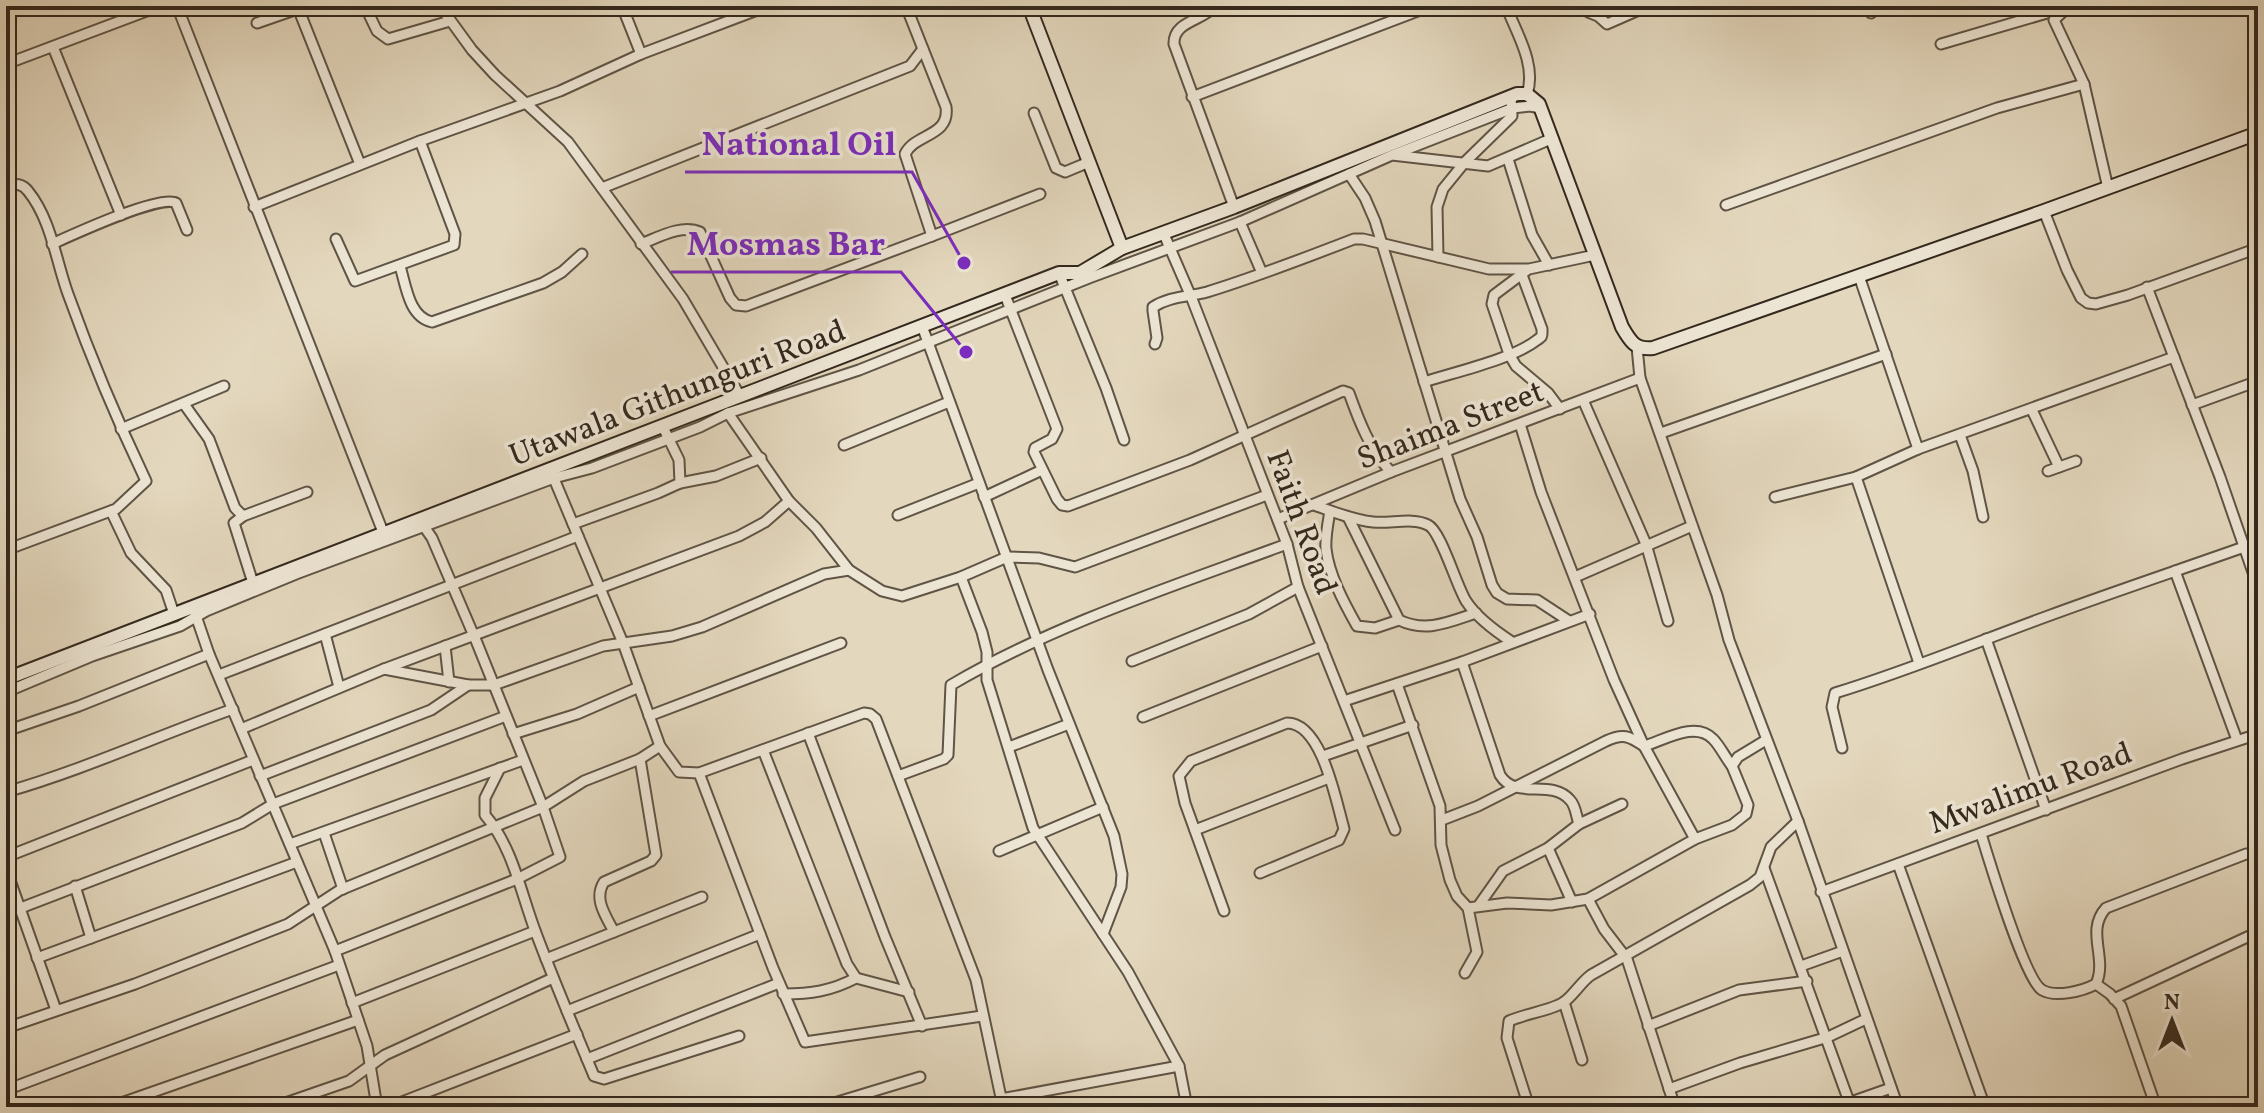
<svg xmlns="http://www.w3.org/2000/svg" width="2264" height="1113" viewBox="0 0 2264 1113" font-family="Vollkorn,serif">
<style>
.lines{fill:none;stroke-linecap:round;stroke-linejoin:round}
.street-casing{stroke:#5f5445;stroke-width:13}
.secondary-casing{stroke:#33281d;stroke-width:16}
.street{stroke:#ede5d4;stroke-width:9}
.secondary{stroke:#ede5d4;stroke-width:12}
.labels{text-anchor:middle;stroke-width:7;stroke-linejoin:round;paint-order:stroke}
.street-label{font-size:32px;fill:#33281d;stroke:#ede5d4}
.leader{fill:none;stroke:#7b2cbf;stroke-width:3}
.callout-dot{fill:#7b2cbf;stroke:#ede5d4;stroke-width:3}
.callout-label{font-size:34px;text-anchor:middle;font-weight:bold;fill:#7b2cbf;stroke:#ede5d4;stroke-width:7;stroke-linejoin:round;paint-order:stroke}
</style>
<rect width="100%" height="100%" fill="#e3d7bd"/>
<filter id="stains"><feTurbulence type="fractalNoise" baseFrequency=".0025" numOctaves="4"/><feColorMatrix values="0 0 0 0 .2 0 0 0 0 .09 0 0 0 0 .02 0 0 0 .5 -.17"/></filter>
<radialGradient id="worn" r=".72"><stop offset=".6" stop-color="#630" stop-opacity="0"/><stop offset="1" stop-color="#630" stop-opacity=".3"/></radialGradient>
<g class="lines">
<defs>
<g id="street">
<path d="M177,6L383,532"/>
<path d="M301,6L300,13L304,23L360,164"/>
<path d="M365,6L377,31L388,39L450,21"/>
<path d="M440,6L472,50L495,75L568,142L683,299L740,396"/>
<path d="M622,6L641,54"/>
<path d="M906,6L946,107C950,137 915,133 905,154L932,236L1040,194"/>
<path d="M1215,6C1203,21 1173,21 1174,44L1234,207"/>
<path d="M1506,6C1516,32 1537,65 1527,94"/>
<path d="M1586,6L1588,12L1598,16L1607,24L1648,6"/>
<path d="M1868,6L1871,13"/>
<path d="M2067,8L2054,20L2084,84L2108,188"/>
<path d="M257,23L300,8"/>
<path d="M1941,44L2064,8"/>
<path d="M53,47L121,215"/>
<path d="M6,64L160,6"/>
<path d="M1192,97L1431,6"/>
<path d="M1034,113L1056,168L1065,172L1089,162"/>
<path d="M1395,154L1513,108L1530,106L1541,108"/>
<path d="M1508,159L1532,235L1549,265"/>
<path d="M1349,174L1365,198L1375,221L1460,499L1477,537L1492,585L1497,593L1507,599L1537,600L1569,621"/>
<path d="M6,185C15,184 22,183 28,191C51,219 56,261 68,294C91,358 117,420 146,481L116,509L6,550"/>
<path d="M602,188L910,66L923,49"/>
<path d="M1726,205L1997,108L2084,84"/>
<path d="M254,207L420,141L560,91L641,54L768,6"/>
<path d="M2044,211L2067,270L2081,298L2088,303L2096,304L2128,295L2258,248"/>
<path d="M1240,222L1262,273"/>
<path d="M1163,232L1192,299L1287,544L1298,587L1395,830"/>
<path d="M336,239L355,281L454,245L455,234L420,141"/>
<path d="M52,244C72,235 161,194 176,203L187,230"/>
<path d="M641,244C659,237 682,224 700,232L730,298L736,305L746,306L932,236"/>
<path d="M1438,257L1437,207L1443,189L1465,162L1512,116L1511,96"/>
<path d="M400,266C406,286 409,317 432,322L543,283L562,272L582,254"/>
<path d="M1526,271L1494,295L1492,304L1509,354L1516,366L1548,393L1560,409"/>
<path d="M1059,273L1106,388L1124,440"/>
<path d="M1859,276L1918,449"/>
<path d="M2147,287L2220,477L2258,587"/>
<path d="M1005,295L1057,429L1052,439L1035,448L1034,452L1057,499L1062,505L1068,506L1190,460L1343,391L1349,393C1359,421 1370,450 1391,472"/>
<path d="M922,326L1048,670L1114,836L1122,874L1121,887L1103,934"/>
<path d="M1155,344L1157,338L1153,311V307C1170,296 1189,297 1207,292C1256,277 1305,258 1354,239H1363L1489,269H1529L1595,255"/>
<path d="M1637,347L1640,378L1717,595L1729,640L1798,821L1898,1107"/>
<path d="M1424,382C1455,372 1513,359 1537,340C1543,336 1542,336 1542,329L1522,275"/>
<path d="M1583,400L1646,544L1668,621"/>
<path d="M184,404L209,439L235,508L243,516L234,523L253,583"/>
<path d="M2192,405L2258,381"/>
<path d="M2032,410L2059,467"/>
<path d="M728,413L789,501L816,528L849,570"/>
<path d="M1520,424L1541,492L1614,680L1644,746L1695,839"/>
<path d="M121,429L224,386"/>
<path d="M1661,433L1886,354"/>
<path d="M1960,435L1973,471L1983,517"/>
<path d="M844,445L949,402"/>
<path d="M2048,471L2076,461"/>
<path d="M552,474L623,643L660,746L679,772L699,773L864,713L870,714L876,719L976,980L1003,1107"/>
<path d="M1856,477L1919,663"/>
<path d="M680,483L716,476L761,458"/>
<path d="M984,497L1042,470"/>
<path d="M1775,497L1856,477L1918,449L2174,357"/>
<path d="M1314,505C1334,512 1353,520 1373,522C1390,524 1413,517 1428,525C1441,531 1456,585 1466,601C1477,618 1495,631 1512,642"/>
<path d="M111,511L131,553L166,590L174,614"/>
<path d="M1330,511C1328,523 1325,537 1326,549C1329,575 1344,603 1357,626L1375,628L1399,620"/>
<path d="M898,515L979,483"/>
<path d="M243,516L307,492"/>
<path d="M1348,517L1399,620C1426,633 1449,622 1476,613"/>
<path d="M1278,519L1391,472L1640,378"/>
<path d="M573,524L658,493L680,483L679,460L662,425"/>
<path d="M2175,571L2237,740"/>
<path d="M961,577L982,632L987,652V680L1033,828L1128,972L1179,1066L1187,1107"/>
<path d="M1575,577L1692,526"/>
<path d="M195,613L209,654L335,951L367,1046L377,1107"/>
<path d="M325,634L339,687"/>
<path d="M1986,639L2046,810"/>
<path d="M445,646L449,682"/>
<path d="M1132,661L1249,614L1298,587"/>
<path d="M1462,662L1500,775C1516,801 1551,778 1570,800C1576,806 1576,816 1579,824"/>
<path d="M384,669L468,685H494L603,646L672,636L702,627L824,574L849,570L882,591L902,596L961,577L1007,557L1039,558L1075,567L1267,495"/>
<path d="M219,675L578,536"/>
<path d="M1397,684L1440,806L1441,845L1450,880L1457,896L1468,908L1477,952L1465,973"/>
<path d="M6,692L92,656L180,626L206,611L296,574L554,478L592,468L700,427L728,413L859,370L1089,278L1240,222L1392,155L1488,166L1553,138"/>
<path d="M1344,701L1462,662L1590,614"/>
<path d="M649,716L841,643"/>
<path d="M1143,717L1322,646"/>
<path d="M241,729L384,669L739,536L765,522L789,501"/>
<path d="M6,731L79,706L209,654"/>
<path d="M808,733L885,937L922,1026"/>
<path d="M513,734L577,714L639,687"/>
<path d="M1009,747L1069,724"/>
<path d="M1842,748L1832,707L1835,693C1907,671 1977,642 2048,616C2113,592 2179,570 2244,547"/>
<path d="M763,750L847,964L856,978"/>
<path d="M1323,756L1413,725"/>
<path d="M500,768L485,798V815C513,847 521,894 536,933C554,981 574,1028 594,1076L604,1079L739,1036"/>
<path d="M699,773L773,968L805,1042L982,1016"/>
<path d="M260,776L431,710L468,685"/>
<path d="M898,776L944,759L948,755L951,685C1055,624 1174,586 1287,544"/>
<path d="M6,792C83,770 157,736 233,709"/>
<path d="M1442,820L1478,806L1606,741C1623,733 1629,736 1644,746C1663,741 1695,720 1713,739C1720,746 1725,757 1732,766"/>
<path d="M1195,830L1329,778"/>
<path d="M324,833L343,889"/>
<path d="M1981,834C1989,860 2025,980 2042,990C2056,998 2083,991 2096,984C2108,958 2085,931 2106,908L2246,854H2258"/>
<path d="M290,844L523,760"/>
<path d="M1548,848L1572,902"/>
<path d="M999,851L1103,807"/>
<path d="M6,857L253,760"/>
<path d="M1898,864L1985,1107"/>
<path d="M1764,868L1851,1107"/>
<path d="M6,869L56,1010"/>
<path d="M75,886L91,938"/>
<path d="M1821,892L2182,759L2258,734"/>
<path d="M1588,899L1604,929L1627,959L1675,1107"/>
<path d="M1479,905L1503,871L1548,848L1579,824L1622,804"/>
<path d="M1468,908L1507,903L1551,905L1588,899L1695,839L1732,825L1746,814L1748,805L1732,766L1738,757L1766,740"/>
<path d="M18,909L242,823L273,804L506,716"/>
<path d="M1224,911L1185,803L1179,776L1191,761L1287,723C1322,723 1336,801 1344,829L1339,840L1260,873"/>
<path d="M614,932C606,916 593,899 604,882L651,861L656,855L640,759"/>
<path d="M335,951L517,879L560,857L543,807L477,643L432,538L423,525"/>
<path d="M37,958L297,862"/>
<path d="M546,959L702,897"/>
<path d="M1801,966L1843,951"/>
<path d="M2096,984L2110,994L2121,1006L2156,1107"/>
<path d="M783,994C811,994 831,991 856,978L909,992"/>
<path d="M2114,999L2258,932"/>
<path d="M1564,1002L1582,1060"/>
<path d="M352,1003L535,931"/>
<path d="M567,1011L760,934"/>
<path d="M1648,1026L1739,990L1807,981"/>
<path d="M6,1028L135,984L288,924L340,890L543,807L584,781L640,759L660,746"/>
<path d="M587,1059L779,983"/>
<path d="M1669,1089L1740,1063L1828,1037L1866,1019"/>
<path d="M6,1090L339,965"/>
<path d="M1001,1099L1179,1066"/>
<path d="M110,1107L358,1020"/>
<path d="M274,1107L349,1081L385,1055L553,978"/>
<path d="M389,1107L577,1034"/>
<path d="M821,1107L920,1077"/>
<path d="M1529,1107L1507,1038L1509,1021C1524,1014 1553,1010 1564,1002C1573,996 1581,982 1591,975L1750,885L1760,877L1771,847L1798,821"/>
<path d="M1657,1107L1673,1101"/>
<path d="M1837,1107L1891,1088"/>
</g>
<g id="secondary">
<path d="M1029,6L1122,248"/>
<path d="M6,679L1059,273H1080L1122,248L1234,207L1517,94H1527L1539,104L1622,327C1630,341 1635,350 1653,348L2044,211L2258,133"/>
</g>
</defs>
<use href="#street" class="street-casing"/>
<use href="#secondary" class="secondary-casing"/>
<use href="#street" class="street"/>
<use href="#secondary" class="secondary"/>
</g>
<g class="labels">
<g class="street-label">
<text transform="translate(677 392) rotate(-21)" y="11">Utawala Githunguri Road</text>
<text transform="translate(1450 424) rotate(-21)" y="11">Shaima Street</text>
<text transform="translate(1303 522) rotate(70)" y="11">Faith Road</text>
<text transform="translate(2030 787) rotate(-20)" y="11">Mwalimu Road</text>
</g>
</g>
<path class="leader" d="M964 263L912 172H685M966 352L901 272H671"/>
<g class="callout-dot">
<circle cx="964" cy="263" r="8"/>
<circle cx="966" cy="352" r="8"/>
</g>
<g class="callout-label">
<text x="799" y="155">National Oil</text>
<text x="786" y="255">Mosmas Bar</text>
</g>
<rect width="2264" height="1113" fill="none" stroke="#e3d7bd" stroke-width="32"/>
<rect x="8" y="8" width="2248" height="1097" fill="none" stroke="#33281d" stroke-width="4"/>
<rect x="16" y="16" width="2232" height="1081" fill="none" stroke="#33281d" stroke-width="2"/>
<g transform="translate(2172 1021)" stroke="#ede5d4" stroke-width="6" paint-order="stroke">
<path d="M0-6L14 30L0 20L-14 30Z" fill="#33281d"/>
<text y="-12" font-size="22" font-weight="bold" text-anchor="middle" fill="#33281d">N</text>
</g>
<rect width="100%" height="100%" filter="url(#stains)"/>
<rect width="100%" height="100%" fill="url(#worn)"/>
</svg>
